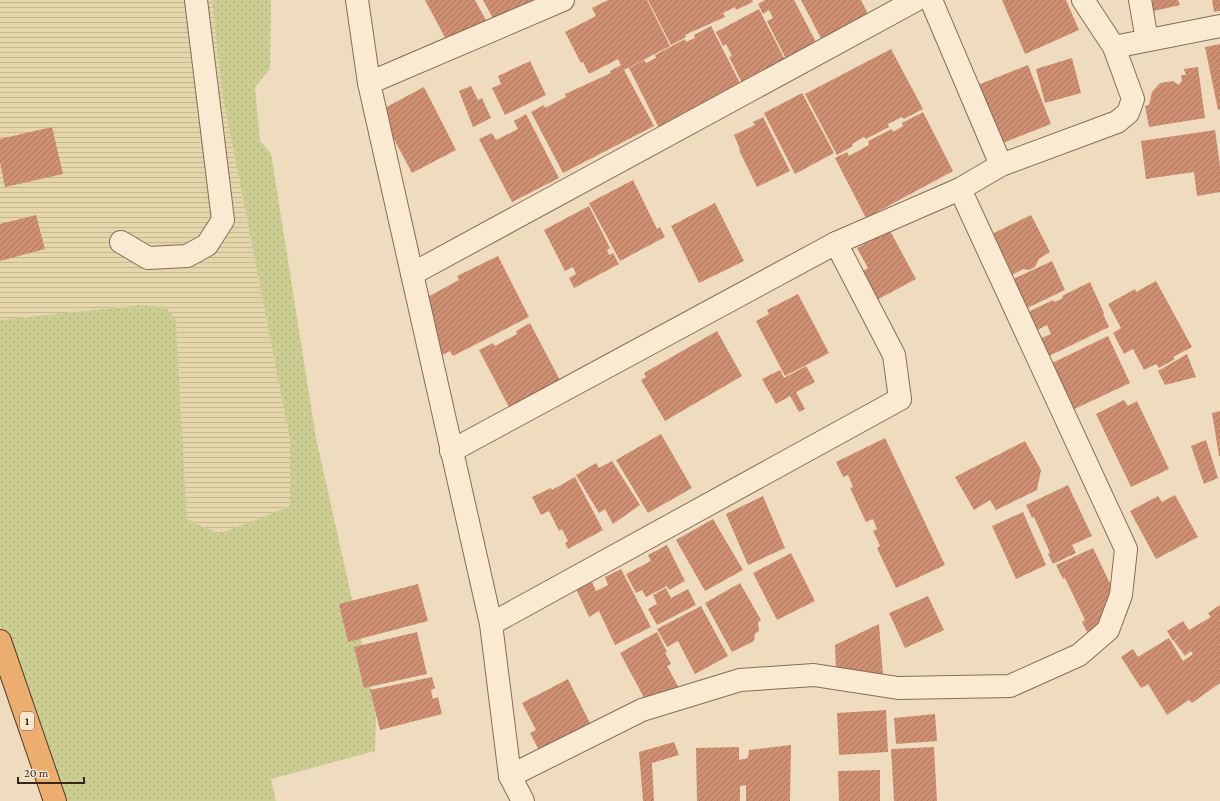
<svg xmlns="http://www.w3.org/2000/svg" width="1220" height="801" viewBox="0 0 1220 801" font-family="'Crimson Pro',serif">
<style>
.farmland{fill:url(#farmland-rules)}
.grass{fill:url(#grass-dots)}
.building{fill:url(#building-hatch)}
.lines{fill:none;stroke-linecap:round;stroke-linejoin:round}
.minor-casing{stroke:#886c56;stroke-width:24}
.trunk-casing{stroke:#553a2b;stroke-width:24}
.minor{stroke:#faead1;stroke-width:22}
.trunk{stroke:#ecae6f;stroke-width:22}
.labels{text-anchor:middle;stroke-width:3;stroke-linejoin:round;paint-order:stroke}
.shield{fill:#f6e7ce;stroke:#706051;stroke-width:1}
.shield-label{font-size:11px;font-weight:bold;fill:#37261c}
</style>
<defs>
<pattern id="farmland-rules" width="6" height="5" patternUnits="userSpaceOnUse"><rect width="6" height="5" fill="#e5d6ab"/><path d="M0 2.5h6" fill="none" stroke="#c5b893"/></pattern>
<pattern id="grass-dots" width="8" height="8" patternUnits="userSpaceOnUse"><rect width="8" height="8" fill="#cccd92"/><path d="M2 2h.1M6 6h.1" fill="none" stroke="#b0b07d" stroke-width="1.8" stroke-linecap="round"/></pattern>
<pattern id="building-hatch" width="6" height="6" patternUnits="userSpaceOnUse"><rect width="6" height="6" fill="#cf8f72"/><path d="M-1 1l2-2M0 6l6-6M5 7l2-2" fill="none" stroke="#a9755d"/></pattern>
</defs>
<rect width="100%" height="100%" fill="#efdcbe"/>
<path class="farmland" d="M0,0H212L222,92L290,440V506L219,534L187,519L176,321L166,307L141,305L0,320Z"/>
<path class="grass" d="M212,0H271L270,69L255,87L260,141L271,153L316,438L369,675L376,718L375,751L271,779L276,801H46L0,625V320L141,305L166,307L176,321L187,519L219,534L290,506V440L222,92Z"/>
<g class="building">
<path d="M425,0H475L488,24L449,45Z"/>
<path d="M483,0H536L495,22Z"/>
<path d="M608,0H647L670,46L624,70L654,126L563,173L531,112L544,105L545,108L566,97L565,94L611,73L610,71L621,65L618,59L589,74L583,62L581,63L565,32L596,16L592,8Z"/>
<path d="M648,0H752L753,2L736,10L735,7L723,13L725,17L685,35L686,37L671,45Z"/>
<path d="M765,0H794L819,48L788,63L767,21L773,18L769,10L763,14L758,4Z"/>
<path d="M801,0H861L871,20L824,44Z"/>
<path d="M1002,0H1066L1079,30L1025,54Z"/>
<path d="M1142,0H1178L1180,5L1145,13Z"/>
<path d="M1212,0H1220V11L1214,12Z"/>
<path d="M759,9L785,60L742,83L729,57L732,56L726,44L723,46L716,32Z"/>
<path d="M711,26L742,87L660,130L629,68L644,60L646,63L656,58L655,55L685,39L686,42L695,38L694,35Z"/>
<path d="M1220,44V109L1218,110L1205,47Z"/>
<path d="M891,49L923,109L904,119L902,117L888,124L889,127L866,139L864,137L852,144L853,146L837,155L805,94Z"/>
<path d="M1072,58L1081,93L1045,103L1036,69Z"/>
<path d="M530,61L546,95L505,115L492,88L501,84L498,76Z"/>
<path d="M1028,65L1051,124L1003,143L975,86Z"/>
<path d="M1198,67L1205,118L1149,127L1145,106L1149,105L1152,92L1160,83L1173,81L1179,85L1182,80L1181,75H1186L1184,69Z"/>
<path d="M471,86L478,100L482,98L491,118L473,127L459,91Z"/>
<path d="M424,87L456,150L412,173L379,111Z"/>
<path d="M802,93L834,153L795,174L764,113Z"/>
<path d="M923,112L953,171L866,218L835,158L847,152L849,156L869,145L868,141L892,129L893,132L903,126L902,123Z"/>
<path d="M526,114L559,178L512,202L479,139L492,133L496,140L518,129L514,121Z"/>
<path d="M763,117L790,171L757,187L739,150L740,149L734,135L755,125L753,122Z"/>
<path d="M52,127L63,174L5,187L0,162V139Z"/>
<path d="M1215,130L1220,166V192L1197,196L1194,172L1146,179L1141,141Z"/>
<path d="M633,180L657,229L660,227L665,237L620,261L589,203Z"/>
<path d="M715,203L744,261L699,283L671,226Z"/>
<path d="M589,206L610,248L607,250L609,255L613,253L619,264L574,288L569,278L576,274L573,267L565,271L544,230Z"/>
<path d="M36,215L45,249L0,261V224Z"/>
<path d="M1031,215L1050,252L1039,259L1035,267L1029,270L1023,269L1005,279L986,237Z"/>
<path d="M888,227L916,279L871,303L860,283L868,279L863,271L868,268L857,248L872,240L870,237Z"/>
<path d="M498,256L529,317L453,356L450,351L436,358L420,301L459,280L457,276Z"/>
<path d="M1052,261L1065,290L1023,310L1009,281Z"/>
<path d="M1156,281L1192,347L1173,357L1175,359L1159,368L1156,364L1144,370L1133,349L1124,354L1113,333L1121,328L1108,304L1135,289L1136,292Z"/>
<path d="M1090,282L1104,313L1103,314L1109,327L1045,358L1037,340L1051,334L1047,325L1033,332L1024,314L1053,300L1054,302L1063,298L1062,296Z"/>
<path d="M798,294L829,353L785,376L756,321L769,314L767,310Z"/>
<path d="M530,323L561,382L510,409L479,350L493,343L495,346L517,334L516,331Z"/>
<path d="M717,331L742,376L665,421L641,380L646,377L644,373Z"/>
<path d="M1108,336L1130,383L1068,412L1046,366Z"/>
<path d="M1187,354L1196,377L1165,385L1158,371Z"/>
<path d="M806,366L815,382L796,392L805,409L799,412L790,396L776,404L762,379L780,370L784,378Z"/>
<path d="M1124,400L1128,406L1137,401L1169,469L1131,487L1096,414Z"/>
<path d="M1220,411V456H1219L1212,413Z"/>
<path d="M661,434L692,488L648,513L616,460Z"/>
<path d="M885,438L945,565L896,588L877,548L880,546L873,531L877,529L873,519L866,522L850,488L853,487L848,475L843,477L836,462Z"/>
<path d="M1206,440L1218,478L1204,484L1191,446Z"/>
<path d="M1025,441L1041,470L1037,490L996,510L990,500L974,510L955,477Z"/>
<path d="M612,461L640,505L613,524L605,509L599,513L576,475L596,463L599,468Z"/>
<path d="M575,477L603,530L568,549L565,543L568,541L562,529L559,531L549,511L541,515L532,497L551,488L552,490Z"/>
<path d="M1068,485L1092,536L1072,545L1076,553L1053,564L1048,554L1050,553L1034,517L1032,518L1026,505Z"/>
<path d="M1175,495L1198,537L1156,559L1130,511L1158,496L1162,502Z"/>
<path d="M763,496L785,548L748,565L726,514Z"/>
<path d="M1023,512L1046,565L1016,579L992,526Z"/>
<path d="M713,519L743,570L705,591L676,540Z"/>
<path d="M667,545L685,581L669,590L667,586L646,597L642,590L636,593L626,574L651,561L648,555Z"/>
<path d="M1093,548L1118,600L1103,607L1106,613V623L1087,632L1082,622L1085,620L1065,578L1063,579L1056,565Z"/>
<path d="M791,553L815,601L777,620L753,573Z"/>
<path d="M621,569L651,627L615,645L599,611L589,617L576,589L592,582L596,591L608,585L605,577Z"/>
<path d="M740,583L761,620L758,622L759,631L755,634L754,641L732,652L705,603Z"/>
<path d="M418,584L428,621L348,642L339,604Z"/>
<path d="M666,588L671,598L688,589L696,605L657,625L648,609L657,604L653,595Z"/>
<path d="M928,596L944,630L905,648L889,613Z"/>
<path d="M1220,605V683L1192,703L1189,700L1167,715L1148,684L1141,688L1121,657L1133,649L1138,657L1169,638L1183,661L1193,654L1191,651L1185,656L1174,641L1182,634L1173,641L1167,631L1183,621L1189,630L1211,617L1208,613Z"/>
<path d="M701,606L728,656L695,674L678,641L667,647L657,629Z"/>
<path d="M879,624L883,674L836,673L835,645Z"/>
<path d="M417,632L427,674L364,688L354,647Z"/>
<path d="M657,632L667,652L665,653L671,664L667,666L679,688L648,705L620,653Z"/>
<path d="M432,677L435,688L431,690L433,699L438,697L442,714L380,730L370,690Z"/>
<path d="M568,679L590,723L582,727L586,733L542,756L530,733L536,730L522,703Z"/>
<path d="M886,710L888,752L839,755L837,713Z"/>
<path d="M935,714L937,741L896,744L894,718Z"/>
<path d="M674,742L679,755L652,763L654,801H643L639,752Z"/>
<path d="M791,745L790,801H746V785L740,786V801H697L696,748L739,747V760L748,758L749,750Z"/>
<path d="M934,747L937,801H894L891,749Z"/>
<path d="M880,770V801H839L838,771Z"/>
</g>
<g class="lines">
<defs>
<g id="minor">
<path d="M357,0L369,83L491,624L510,776L523,801"/>
<path d="M931,0L1001,165"/>
<path d="M1140,0L1147,40"/>
<path d="M1114,47L1220,26"/>
<path d="M369,83L563,0"/>
<path d="M121,242L148,258L187,256L207,245L223,220L196,0"/>
<path d="M412,274L916,0"/>
<path d="M451,451L836,243L960,189L1001,165L1117,122L1128,113L1133,99L1114,47L1083,0"/>
<path d="M491,624L900,399L894,355L836,243"/>
<path d="M510,776L642,710L740,680L814,675L898,688L1010,686L1079,655L1108,630L1121,595L1126,549L960,189"/>
</g>
<path id="trunk" d="M0,641L55,801"/>
</defs>
<use href="#minor" class="minor-casing"/>
<use href="#trunk" class="trunk-casing"/>
<use href="#minor" class="minor"/>
<use href="#trunk" class="trunk"/>
</g>
<g class="labels">
<rect class="shield" x="20" y="712" width="14" height="18" rx="3"/>
<g class="shield-label">
<text x="27" y="725">1</text>
</g>
</g>
<path d="M18 777v6h66v-6" fill="none" stroke="#37261c" stroke-width="2"/>
<text x="24" y="777" font-size="12" fill="#37261c" stroke="#f6e7ce" stroke-width="3" paint-order="stroke">20 m</text>
</svg>
